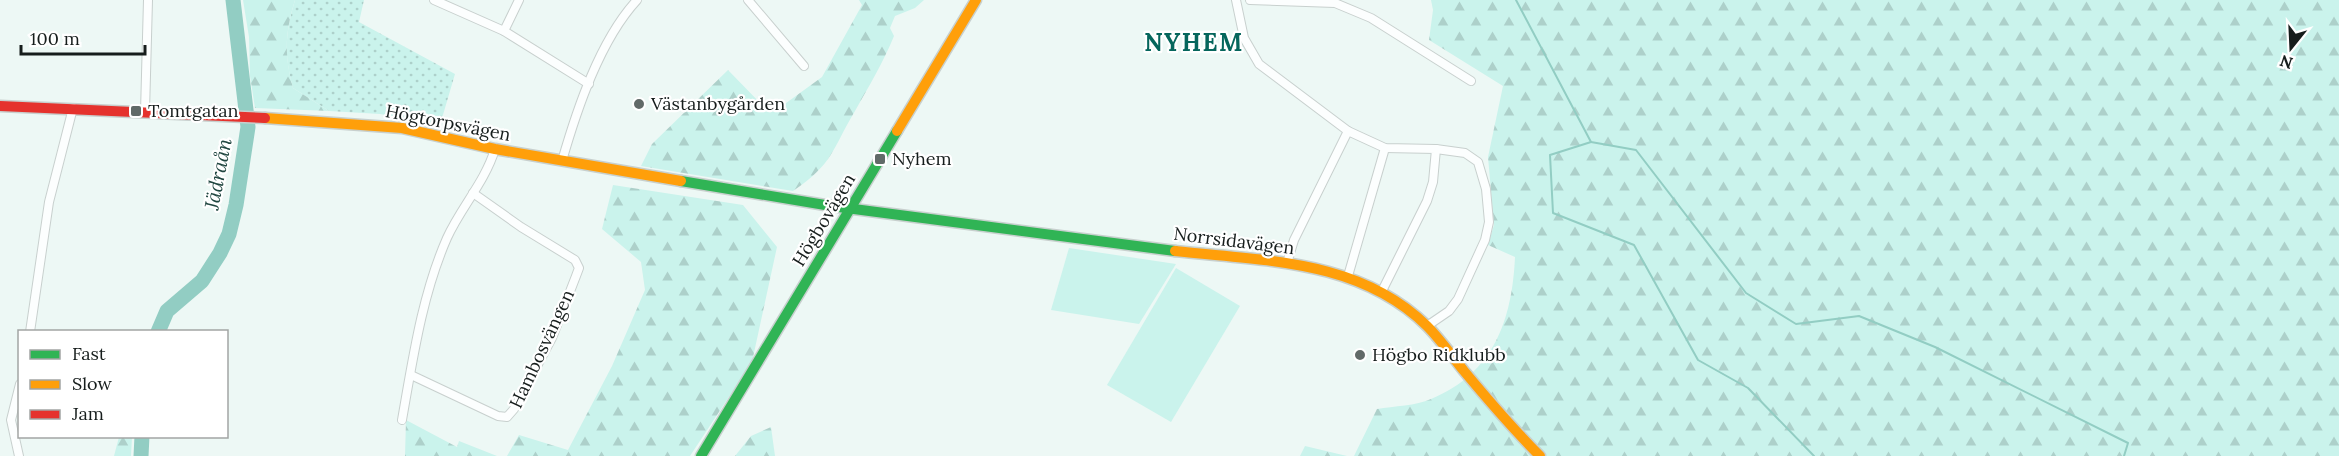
<svg xmlns="http://www.w3.org/2000/svg" width="2339" height="456" viewBox="0 0 2339 456" font-family="Lora,serif">
<style>
.grass{fill:url(#grass-dots)}
.forest{fill:url(#forest-firs)}
.park{fill:#caf3ec}
.lines{fill:none;stroke-linecap:round;stroke-linejoin:round}
.stream{stroke:#92cdc3;stroke-width:2}
.river{stroke:#92cdc3;stroke-width:15}
.street-casing{stroke:#c8d0ce;stroke-width:10}
.fast-casing{stroke:#c8d0ce;stroke-width:13}
.slow-casing{stroke:#c8d0ce;stroke-width:13}
.jam-casing{stroke:#c8d0ce;stroke-width:13}
.street{stroke:#fcfefe;stroke-width:8}
.fast{stroke:#30b455;stroke-width:10}
.slow{stroke:#ff9f0a;stroke-width:10}
.jam{stroke:#e5322d;stroke-width:10}
.poi-dot{fill:#616a68;stroke:#fff;stroke-width:2}
.labels{text-anchor:middle;stroke-width:4.5;stroke-linejoin:round;paint-order:stroke}
.poi-label{font-size:18px;fill:#161d1c;stroke:#fff;text-anchor:start}
.street-label{font-size:18px;fill:#161d1c;stroke:#fff}
.water-label{font-size:20px;font-style:italic;fill:#204640;stroke:#fff}
.district-label{font-size:24px;font-weight:bold;letter-spacing:1.5px;fill:#05665c;stroke:#fff}
</style>
<defs>
<pattern id="grass-dots" width="8" height="8" patternUnits="userSpaceOnUse" patternTransform="scale(1.5)"><rect width="8" height="8" fill="#caf3ec"/><path d="M2 2h.1M6 6h.1" fill="none" stroke="#add0ca" stroke-width="1.8" stroke-linecap="round"/></pattern>
<pattern id="forest-firs" width="22" height="20" patternUnits="userSpaceOnUse" patternTransform="scale(1.5)"><rect width="22" height="20" fill="#caf3ec"/><path d="M5 1l3.5 6h-7zM16 11l3.5 6h-7z" fill="#add0ca"/></pattern>
</defs>
<rect width="100%" height="100%" fill="#edf8f5"/>
<path class="grass" d="M295,0H364L359,22L455,74L440,125L380,114L329,111L293,88C284,54 285,34 295,0Z"/>
<g class="forest">
<path d="M243,0H295C285,33 284,54 293,88L329,111L255,108L250,76L249,37Z"/>
<path d="M859,0H924L915,8L895,16L890,28L894,36C883,63 869,86 855,111C831,151 834,163 793,191L641,166L652,144L728,70L767,110L782,106L822,77L862,5Z"/>
<path d="M1431,0H2339V456H1354L1377,409C1394,406 1416,406 1431,399C1494,373 1512,320 1515,257L1488,245L1494,225L1488,157L1503,86L1429,40L1433,10Z"/>
<path d="M613,185L743,205L777,247L752,362L690,456H507L519,435L568,450L612,366L645,290L641,262L602,229Z"/>
<path d="M406,420L457,447L459,441L497,456H405Z"/>
<path d="M771,427L775,456H735L751,436Z"/>
<path d="M119,437H132L131,456H114Z"/>
<path d="M1305,446L1347,456H1300Z"/>
</g>
<g class="park">
<path d="M1069,248L1176,264L1139,324L1051,310Z"/>
<path d="M1176,268L1240,306L1171,422L1107,385Z"/>
</g>
<g class="lines">
<g class="stream">
<path d="M1516,0L1591,142L1636,150L1746,293L1796,324L1859,316L1935,347L2128,443L2124,456"/>
<path d="M1591,142L1550,155L1553,213L1634,245L1698,360L1748,388L1814,456"/>
</g>
<g class="river">
<path d="M158,332L167,311L202,281L220,253L229,234L236,205L248,127L233,0"/>
<path d="M141,456L142,436"/>
</g>
<defs>
<g id="street">
<path d="M434,0L504,31L589,84"/>
<path d="M748,0L804,66"/>
<path d="M1236,0L1244,38L1259,64L1348,131L1294,240L1287,263"/>
<path d="M1250,0L1335,3L1371,18L1471,81"/>
<path d="M504,31L519,0"/>
<path d="M145,112L148,0"/>
<path d="M1348,131L1385,148L1436,149L1433,182L1427,201L1382,291"/>
<path d="M562,161C577,109 600,40 637,0"/>
<path d="M1348,276L1385,148"/>
<path d="M1427,326L1449,311L1458,299L1485,240L1489,222L1486,189L1478,162L1465,153L1436,149"/>
<path d="M30,332L49,202L73,108"/>
<path d="M411,375L498,416L507,417L514,409L552,338L576,276L579,268L575,260L521,227L473,193"/>
<path d="M402,420C413,358 422,295 447,238C461,207 485,182 495,149"/>
<path d="M19,456L11,420L20,384"/>
</g>
<g id="fast">
<path d="M681,181L831,206L1175,251"/>
<path d="M701,456L897,131"/>
</g>
<g id="slow">
<path d="M265,118L402,128L495,149L681,181"/>
<path d="M897,131L976,0"/>
<path d="M1175,251C1263,261 1359,259 1427,326C1440,339 1452,356 1464,371C1489,401 1513,429 1540,456"/>
</g>
<path id="jam" d="M0,106L265,118"/>
</defs>
<use href="#street" class="street-casing"/>
<use href="#fast" class="fast-casing"/>
<use href="#slow" class="slow-casing"/>
<use href="#jam" class="jam-casing"/>
<use href="#street" class="street"/>
<use href="#fast" class="fast"/>
<use href="#slow" class="slow"/>
<use href="#jam" class="jam"/>
</g>
<g class="poi-dot">
<circle cx="639" cy="104" r="6"/>
<rect x="130" y="105" width="12" height="12" rx="3"/>
<rect x="874" y="153" width="12" height="12" rx="3"/>
<circle cx="1360" cy="355" r="6"/>
</g>
<g class="labels">
<g class="poi-label">
<text x="651" y="110">Västanbygården</text>
<text x="148" y="117">Tomtgatan</text>
<text x="892" y="165">Nyhem</text>
<text x="1372" y="361">Högbo Ridklubb</text>
</g>
<g class="street-label">
<text transform="translate(448 123) rotate(11)" y="6">Högtorpsvägen</text>
<text transform="translate(824 220) rotate(-59)" y="6">Högbovägen</text>
<text transform="translate(1234 241) rotate(7)" y="6">Norrsidavägen</text>
<text transform="translate(542 349) rotate(-65)" y="6">Hambosvängen</text>
</g>
<g class="water-label">
<text transform="translate(218 174) rotate(-79)" y="7">Jädraån</text>
</g>
<g class="district-label">
<text x="1194" y="51">NYHEM</text>
</g>
</g>
<rect x="18" y="330" width="210" height="108" fill="#ffffff" stroke="#a2a5a4" stroke-width="1.5"/>
<rect x="30" y="350" width="30" height="9" fill="#30b455" stroke="#a2a5a4" stroke-width="1.5"/>
<text x="72" y="360" font-size="18" fill="#161d1c">Fast</text>
<rect x="30" y="380" width="30" height="9" fill="#ff9f0a" stroke="#a2a5a4" stroke-width="1.5"/>
<text x="72" y="390" font-size="18" fill="#161d1c">Slow</text>
<rect x="30" y="410" width="30" height="9" fill="#e5322d" stroke="#a2a5a4" stroke-width="1.5"/>
<text x="72" y="420" font-size="18" fill="#161d1c">Jam</text>
<g transform="translate(2291 48) rotate(198)" stroke="#ffffff" stroke-width="4.5" paint-order="stroke">
<path d="M0-4.5L10 22L0 15L-10 22Z" fill="#161d1c"/>
<text y="-9" font-size="16" font-weight="bold" text-anchor="middle" fill="#161d1c">N</text>
</g>
<path d="M21 45v9h124v-9" fill="none" stroke="#161d1c" stroke-width="3"/>
<text x="30" y="45" font-size="18" fill="#161d1c" stroke="#ffffff" stroke-width="4.5" paint-order="stroke">100 m</text>
</svg>
